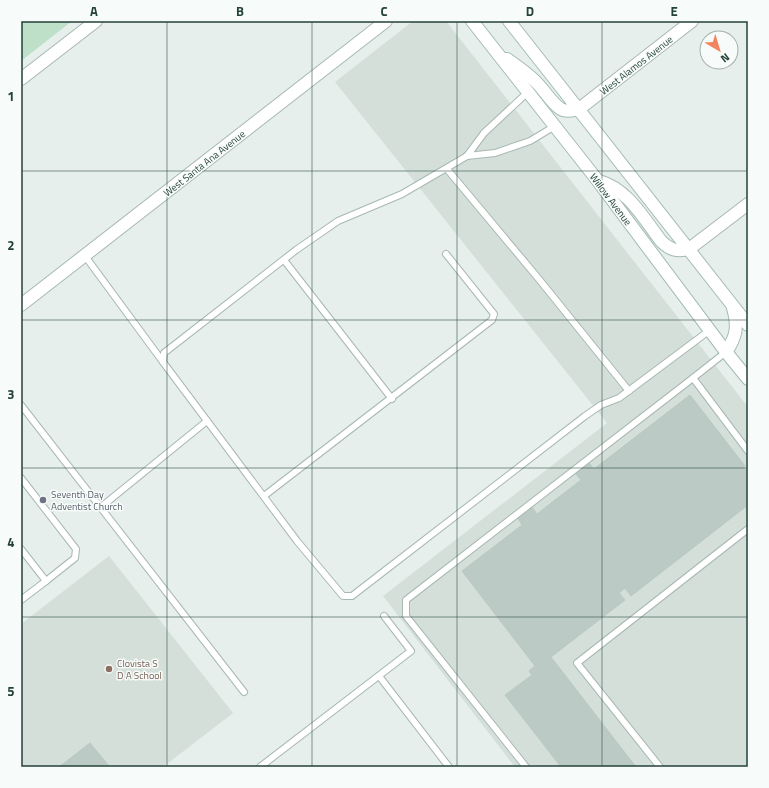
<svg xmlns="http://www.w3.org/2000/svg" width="769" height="788" viewBox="0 0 769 788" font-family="'Titillium Web',sans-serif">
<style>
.built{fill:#d4dfda}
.green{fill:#bfe0c8}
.building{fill:#bbcac4;stroke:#b8c9c2}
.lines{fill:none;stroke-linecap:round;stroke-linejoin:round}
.lane-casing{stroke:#a8b8b2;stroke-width:8}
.street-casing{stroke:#a8b8b2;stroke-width:14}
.secondary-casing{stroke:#a4bbb3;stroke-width:14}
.lane{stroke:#fff;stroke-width:6}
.street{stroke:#fff;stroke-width:12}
.secondary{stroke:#fff;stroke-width:12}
.grid{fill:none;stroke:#24423a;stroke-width:1;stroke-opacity:0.55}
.worship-dot{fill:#6b7280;stroke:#f7fbf9;stroke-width:1.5}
.education-dot{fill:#8d6e63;stroke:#f7fbf9;stroke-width:1.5}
.labels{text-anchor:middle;stroke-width:3;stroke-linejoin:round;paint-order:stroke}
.street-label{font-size:10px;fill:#24423a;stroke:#f7fbf9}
.worship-label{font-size:10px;fill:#5b616d;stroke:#f7fbf9;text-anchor:start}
.education-label{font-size:10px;fill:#785e54;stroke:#f7fbf9;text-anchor:start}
.neatline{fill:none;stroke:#24423a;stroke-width:1.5}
.grid-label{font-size:13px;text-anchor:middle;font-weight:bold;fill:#24423a}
</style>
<rect width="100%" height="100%" fill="#e6efeb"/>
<g class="built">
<path d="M413,21H446L748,407V767H515L383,596L607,423L335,82Z"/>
<path d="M109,556L233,713L163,767H21V624Z"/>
</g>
<path class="green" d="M21,21H72L21,61Z"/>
<g class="building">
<path d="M690,395L745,466L743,467L748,474V505L631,596L625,588L619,593L625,600L551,657L636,767H561L505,695L532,675L529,671L535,666L462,571L522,525L517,517L531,506L537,514L581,480L575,473L588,462L594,469Z"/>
<path d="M90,743L109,766L59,767Z"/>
</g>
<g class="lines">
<defs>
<g id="lane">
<path d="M528,92L484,133L467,156L402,194L338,221L296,250L164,353L163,362L297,541L343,596H352L585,416L601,405L619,398L710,330"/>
<path d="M467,156L495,153L530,141L555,126"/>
<path d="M447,169L538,278L629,391"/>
<path d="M85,256L163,362"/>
<path d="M284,260L392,399"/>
<path d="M726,352L693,378L748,451"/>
<path d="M21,405L244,692"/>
<path d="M21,478L76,549L75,558L46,581L21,549"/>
<path d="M264,496L492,320L494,314L446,254"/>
<path d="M101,507L207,421"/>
<path d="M21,600L46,581"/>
<path d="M379,676L449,767"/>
<path d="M260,767L411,651L384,616"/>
<path d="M526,767L406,616V600L693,378"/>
<path d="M660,767L577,663L748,529"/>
</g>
<g id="street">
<path d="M21,79L96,21"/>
<path d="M579,109L692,21"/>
<path d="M689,249L748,204"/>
<path d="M21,305L386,21"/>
</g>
<g id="secondary">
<path d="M472,21L598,181L726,352L748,379"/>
<path d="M509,21L748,325"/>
<path d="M507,59C517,66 526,72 535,81C543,88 554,107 563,110C569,112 574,110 579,109"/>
<path d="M599,181C628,189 644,219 661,241C670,250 677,252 689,249"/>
<path d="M726,352C737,336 738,326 733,308"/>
</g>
</defs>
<use href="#lane" class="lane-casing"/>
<use href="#street" class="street-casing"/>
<use href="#secondary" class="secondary-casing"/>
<use href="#lane" class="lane"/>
<use href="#street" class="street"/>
<use href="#secondary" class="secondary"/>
</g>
<path class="grid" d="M167,21V767M312,21V767M457,21V767M602,21V767M21,171H748M21,320H748M21,468H748M21,617H748"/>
<circle class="worship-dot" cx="43" cy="500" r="4"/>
<circle class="education-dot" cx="109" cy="669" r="4"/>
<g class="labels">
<g class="street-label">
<text transform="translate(636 65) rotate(-38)" y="4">West Alamos Avenue</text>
<text transform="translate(204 163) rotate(-38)" y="4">West Santa Ana Avenue</text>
<text transform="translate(611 199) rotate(53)" y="4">Willow Avenue</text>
</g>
<g class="worship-label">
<text x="51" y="498">Seventh Day<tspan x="51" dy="12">Adventist Church</tspan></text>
</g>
<g class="education-label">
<text x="117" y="667">Clovista S<tspan x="117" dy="12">D A School</tspan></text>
</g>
</g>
<rect width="769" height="788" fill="none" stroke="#f7fbf9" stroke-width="44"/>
<g transform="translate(719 50) rotate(142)"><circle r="19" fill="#f7fbf9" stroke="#a3b1ad"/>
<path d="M0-3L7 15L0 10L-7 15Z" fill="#f4845f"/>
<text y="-6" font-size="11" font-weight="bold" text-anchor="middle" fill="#24423a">N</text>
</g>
<rect x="22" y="22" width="725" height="744" class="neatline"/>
<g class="grid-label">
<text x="94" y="16">A</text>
<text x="240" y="16">B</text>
<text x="384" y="16">C</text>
<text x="530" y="16">D</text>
<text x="674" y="16">E</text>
<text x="11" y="101">1</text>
<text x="11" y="250">2</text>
<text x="11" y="399">3</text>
<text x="11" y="547">4</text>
<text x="11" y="696">5</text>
</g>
</svg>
